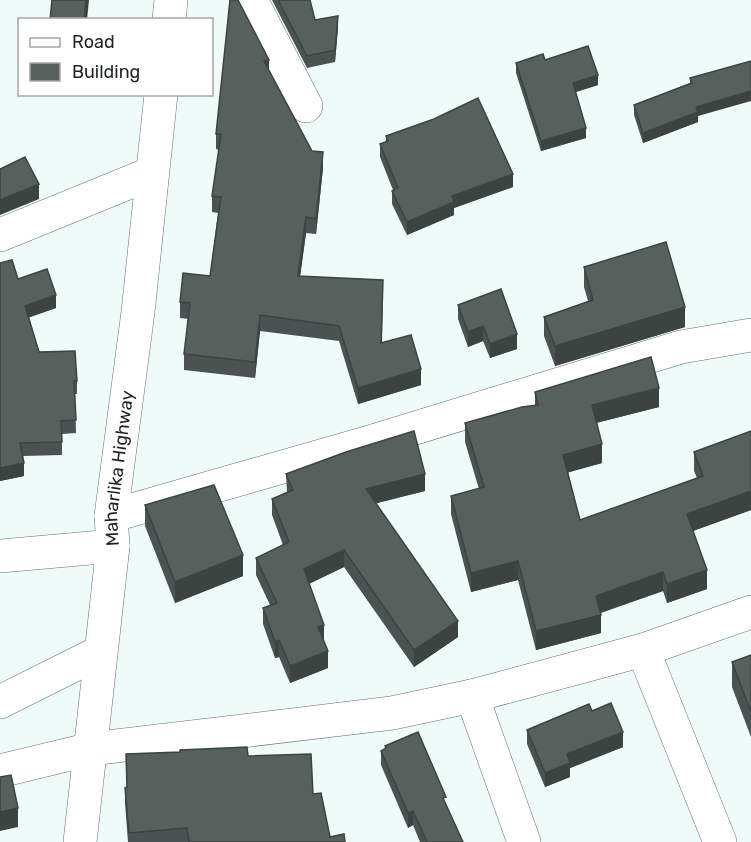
<svg xmlns="http://www.w3.org/2000/svg" width="751" height="842" viewBox="0 0 751 842" font-family="Rubik,sans-serif">
<style>
.lines{fill:none;stroke-linecap:round;stroke-linejoin:round}
.minor-casing{stroke:#66716e;stroke-width:34}
.major-casing{stroke:#66716e;stroke-width:34}
.minor{stroke:#fff;stroke-width:33}
.major{stroke:#fff;stroke-width:33}
.wall{fill:#4a5351}
.shaded-wall{fill:#3c4442}
.building{fill:#56615e;stroke:#3c4442;stroke-width:1.5}
.labels{text-anchor:middle;stroke-width:6;stroke-linejoin:round;paint-order:stroke}
.street-label{font-size:18px;fill:#1f2423;stroke:#fff}
</style>
<rect width="100%" height="100%" fill="#eefbf8"/>
<g class="lines">
<defs>
<g id="minor">
<path d="M251,0L306,106"/>
<path d="M0,235L152,173"/>
<path d="M111,516L366,443L681,347L751,335"/>
<path d="M0,556L113,546"/>
<path d="M643,650L720,842"/>
<path d="M472,696L524,842"/>
<path d="M0,702L100,652"/>
<path d="M0,771L91,749L392,713L472,696L643,650L751,612"/>
</g>
<g id="major">
<path d="M169,20L171,0"/>
<path id="s1" d="M80,842L113,546L111,516L138,312L161,94"/>
</g>
</defs>
<use href="#minor" class="minor-casing"/>
<use href="#major" class="major-casing"/>
<use href="#minor" class="minor"/>
<use href="#major" class="major"/>
</g>
<g class="wall">
<path d="M272,0H310L315,20L338,27L335,62L307,68Z"/>
<path d="M545,60L598,85L575,92L586,138L541,151L516,73V63Z"/>
<path d="M751,61L698,116V122L643,143L634,115V105L690,83V78Z"/>
<path d="M269,71L312,151L323,168L316,234L306,233L300,276L383,296L382,343L421,385L358,404L339,341L260,331L255,378L184,370V354L189,319L180,318V302L210,276L218,213L212,212V196L219,150L216,149V134Z"/>
<path d="M386,136L513,187L454,208V215L407,235L392,204V191L393,190L380,157V144L386,142Z"/>
<path d="M584,267L685,327L555,366L544,336V317L588,301L584,287Z"/>
<path d="M18,279L56,308L29,317L39,352L77,381V394H75L76,433L62,434V455L23,456L24,476L0,481Z"/>
<path d="M458,305L517,349L490,358L483,341L468,347L458,319Z"/>
<path d="M535,392L659,407L596,423L602,463L568,472L580,520L697,478L694,471V452L751,431V510L693,531L707,589L667,603L663,591L601,613V633L536,650L518,580L471,592L451,514V496L479,489L465,442V423L535,405Z"/>
<path d="M286,474L425,491L375,503L458,637L414,667L344,567L309,584L324,642L328,668L290,683L279,657L275,658L263,624V608L270,605L256,575V558L283,545L272,515V499L287,493Z"/>
<path d="M145,505L243,576L175,603L145,526Z"/>
<path d="M751,655V737L732,687V662Z"/>
<path d="M592,711L623,747L570,768V777L545,787L527,744V730Z"/>
<path d="M385,746L446,804L463,842H420L413,825L408,828L381,765V751L385,749Z"/>
<path d="M126,754L248,756L313,794L330,837L345,842H128L125,803V788H127Z"/>
</g>
<g class="shaded-wall">
<path d="M86,0H89L87,20H84Z"/>
<path d="M338,16V27L335,62V50Z"/>
<path d="M269,60V75L264,61Z"/>
<path d="M598,75V85L573,93V83Z"/>
<path d="M751,91V101L698,116V122L643,143V133L696,107Z"/>
<path d="M586,128V138L541,151V141Z"/>
<path d="M323,152V168L316,234V219Z"/>
<path d="M513,174V187L454,208V215L407,235V222L452,196Z"/>
<path d="M39,184V199L0,215V200Z"/>
<path d="M306,217V233L298,292V276Z"/>
<path d="M56,295V308L25,319V306Z"/>
<path d="M685,307V327L555,366V346Z"/>
<path d="M260,315V331L255,378V362Z"/>
<path d="M483,326V341L468,347V332Z"/>
<path d="M517,334V349L490,358V344Z"/>
<path d="M421,369V385L358,404V388Z"/>
<path d="M659,388V407L592,424V405Z"/>
<path d="M602,444V463L563,474V455Z"/>
<path d="M24,463V476L0,481V468Z"/>
<path d="M425,474V491L366,506V489Z"/>
<path d="M751,491V510L687,533V514Z"/>
<path d="M344,550V567L304,586V569Z"/>
<path d="M243,555V576L175,603V582Z"/>
<path d="M518,561V580L471,592V573Z"/>
<path d="M707,570V589L667,603V584Z"/>
<path d="M663,572V591L596,614V596Z"/>
<path d="M601,615V633L536,650V631Z"/>
<path d="M458,621V637L414,667V650Z"/>
<path d="M324,625V642L318,627Z"/>
<path d="M279,640V657L275,658V642Z"/>
<path d="M328,651V668L290,683V666Z"/>
<path d="M623,732V747L570,768V777L545,787V773L567,754Z"/>
<path d="M18,808V827L0,831V812Z"/>
<path d="M413,811V825L408,828V813Z"/>
</g>
<g class="building">
<path d="M52,0H86L84,20H50Z"/>
<path d="M230,0H238L269,60L264,61L312,151L323,152L316,219L306,217L298,276L383,280L381,343L411,335L421,369L358,388L339,326L260,315L255,362L184,354L190,303L180,302L183,273L210,276L221,197L212,196L221,134H216Z"/>
<path d="M278,0H310L315,20L338,16L335,50L307,56Z"/>
<path d="M588,46L598,75L573,83L586,128L541,141L516,63L543,54L545,60Z"/>
<path d="M751,61V91L696,107L698,112L643,133L634,105L692,83L690,78Z"/>
<path d="M478,98L513,174L452,196L454,202L407,222L392,191L398,188L380,144L388,141L386,136L434,119Z"/>
<path d="M25,157L39,184L0,200V169Z"/>
<path d="M666,242L685,307L555,346L544,317L593,300L584,267Z"/>
<path d="M12,260L18,279L47,269L56,295L25,306L39,352L75,351L77,381H74L76,420L61,421L62,442L20,443L24,463L0,468V263Z"/>
<path d="M501,289L517,334L490,344L483,326L468,332L458,305Z"/>
<path d="M651,357L659,388L592,405L602,444L563,455L580,520L703,476L694,452L751,431V491L687,514L707,570L667,584L663,572L596,596L601,615L536,631L518,561L471,573L451,496L484,487L465,423L522,407L538,405L535,392Z"/>
<path d="M414,431L425,474L366,489L458,621L414,650L344,550L304,569L324,625L318,627L328,651L290,666L279,640L275,642L263,608L277,603L256,558L289,542L272,499L293,490L286,474L346,452Z"/>
<path d="M214,485L243,555L175,582L145,505Z"/>
<path d="M751,655V712L732,662Z"/>
<path d="M611,703L623,732L567,754L570,763L545,773L527,730L589,704L592,711Z"/>
<path d="M418,732L446,797L443,798L463,842H427L413,811L408,813L381,751L386,748L385,746Z"/>
<path d="M247,747L248,756L311,754L313,794L321,793L330,837L344,834L345,842H189L187,828L129,833L125,788L127,787L126,754L180,752V750Z"/>
<path d="M11,775L18,808L0,812V777Z"/>
</g>
<g class="labels">
<g class="street-label">
<text dy="6" stroke="none"><textPath href="#s1" startOffset="376">Maharlika Highway</textPath></text>
</g>
</g>
<rect x="18" y="18" width="195" height="78" fill="#ffffff" stroke="#a5a7a7" stroke-width="1.5"/>
<rect x="30" y="38" width="30" height="9" fill="#ffffff" stroke="#a5a7a7" stroke-width="1.5"/>
<text x="72" y="48" font-size="18" fill="#1f2423">Road</text>
<rect x="30" y="63" width="30" height="18" fill="#56615e" stroke="#a5a7a7" stroke-width="1.5"/>
<text x="72" y="78" font-size="18" fill="#1f2423">Building</text>
</svg>
